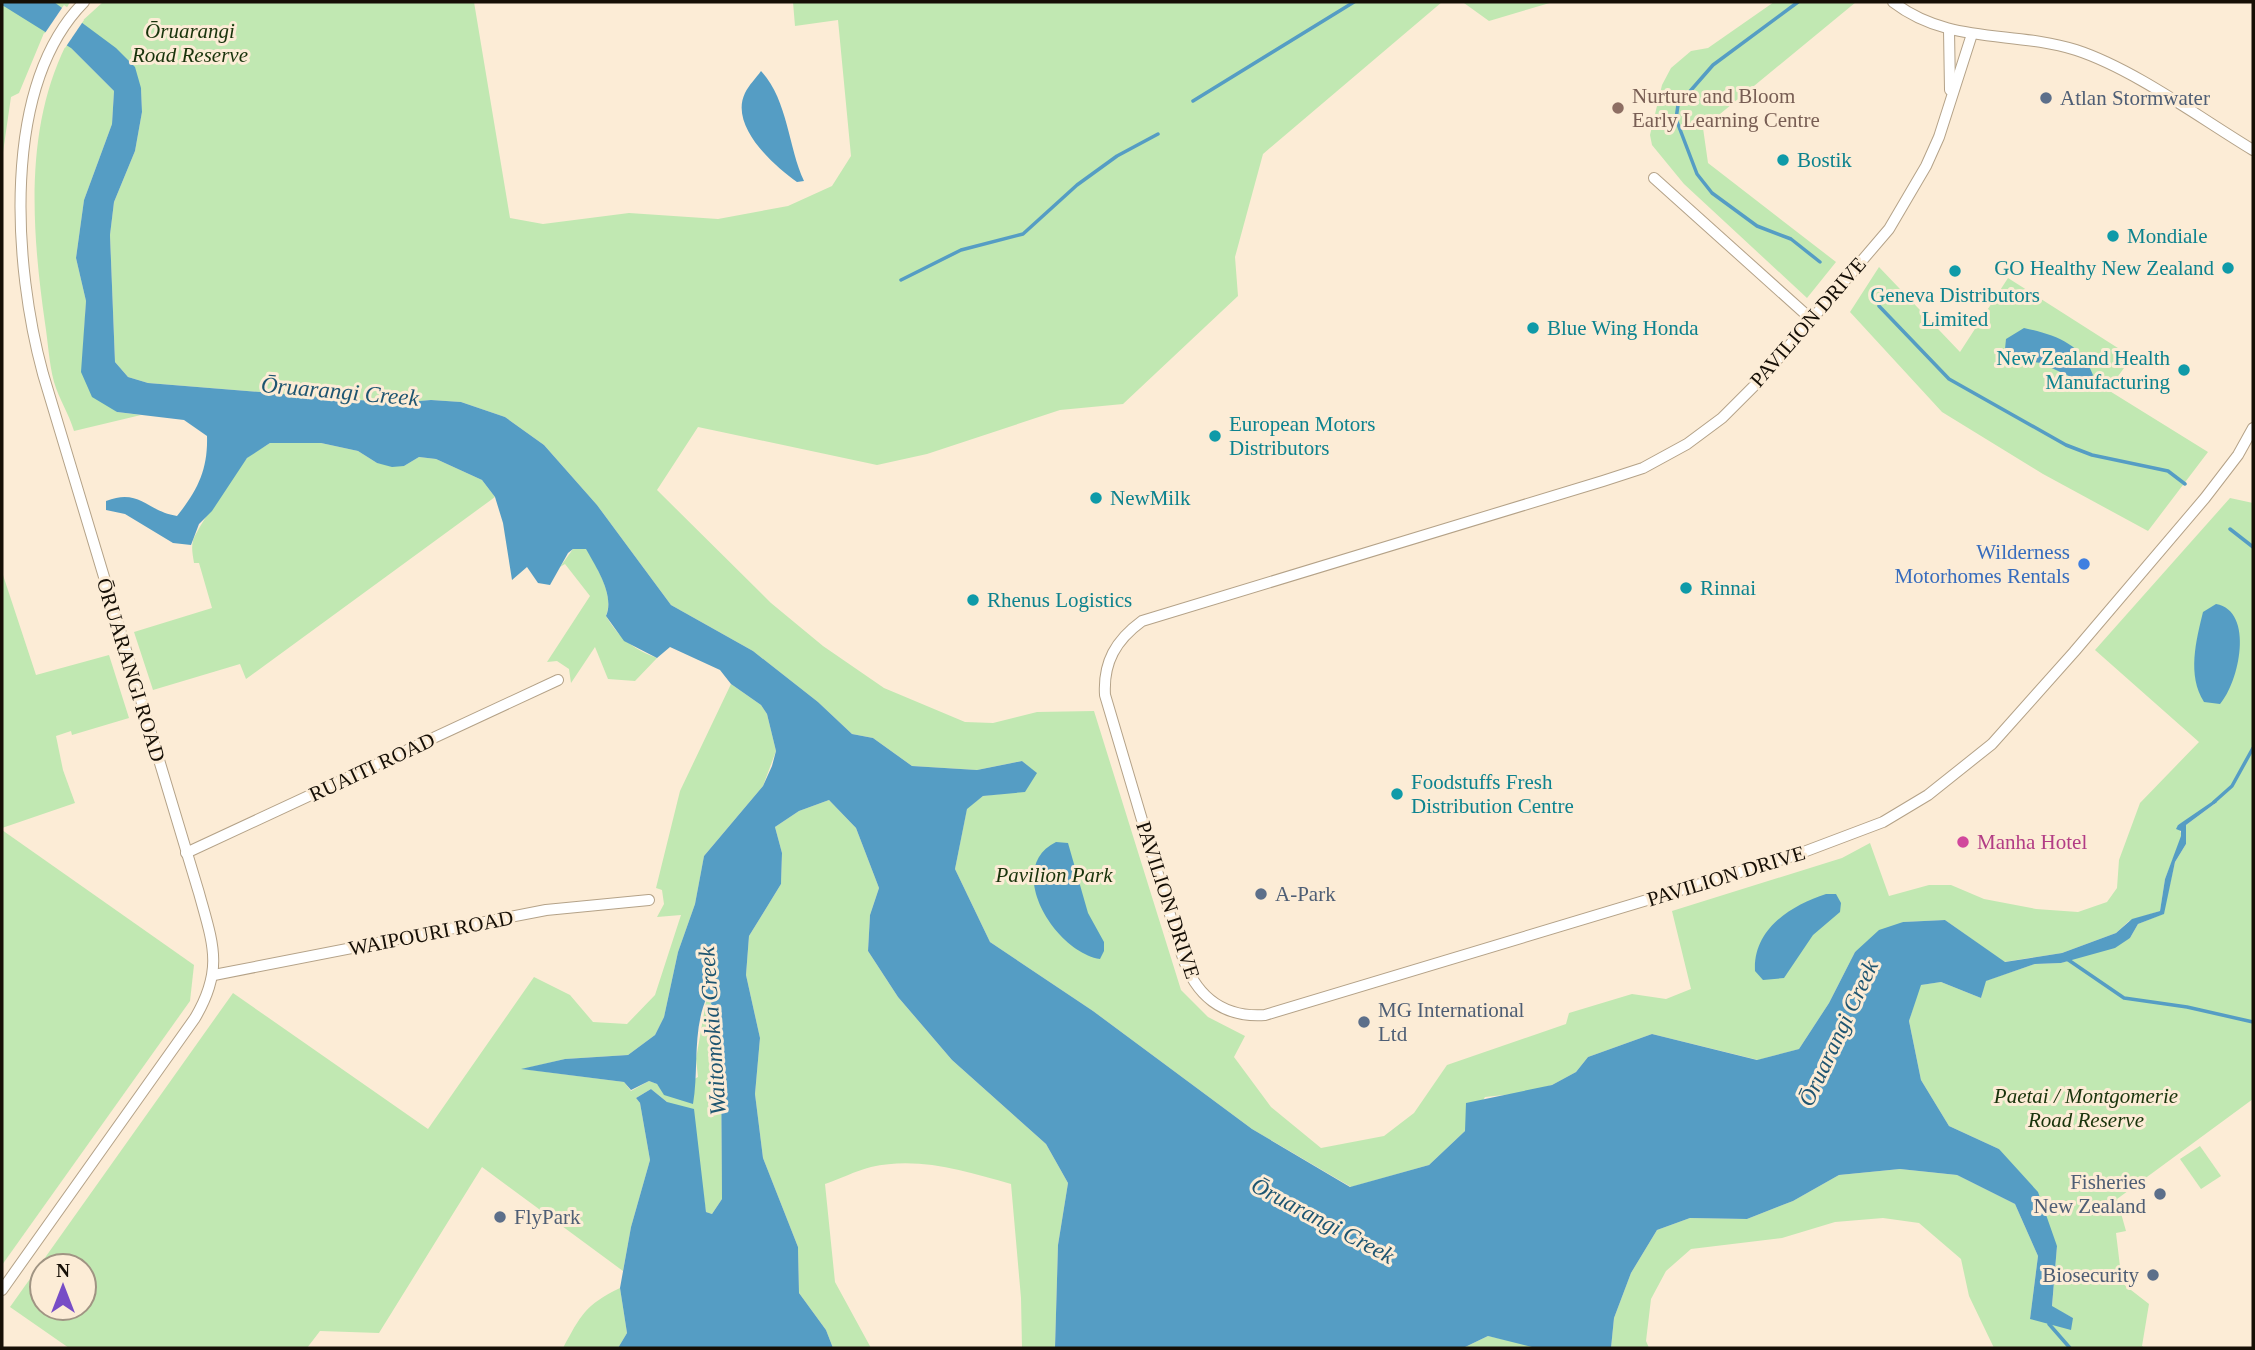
<svg xmlns="http://www.w3.org/2000/svg" width="2255" height="1350" viewBox="0 0 2255 1350" font-family="'Times New Roman',serif">
<style>
.green{fill:#c1e8b2;fill-rule:evenodd}
.water{fill:#559dc4}
.pier{fill:#fcecd6}
.lines{fill:none;stroke-linecap:round;stroke-linejoin:round}
.stream{stroke:#559dc4;stroke-width:3.5}
.minor-casing{stroke:#b4a288;stroke-width:12}
.minor{stroke:#fff;stroke-width:10}
.service-dot{fill:#5c6f8a;stroke:#fcecd6;stroke-width:2.5}
.education-dot{fill:#8d6e63;stroke:#fcecd6;stroke-width:2.5}
.culture-dot{fill:#0f9aa8;stroke:#fcecd6;stroke-width:2.5}
.shop-dot{fill:#3f7fe0;stroke:#fcecd6;stroke-width:2.5}
.hotel-dot{fill:#d1479c;stroke:#fcecd6;stroke-width:2.5}
.labels{text-anchor:middle;stroke-width:6;stroke-linejoin:round;paint-order:stroke}
.park-label{font-size:21px;font-style:italic;fill:#19340c;stroke:#fcecd6}
.education-label{font-size:21px;fill:#785e54;stroke:#fcecd6;text-anchor:start}
.service-label{font-size:21px;fill:#4e5e75;stroke:#fcecd6;text-anchor:start}
.culture-label{font-size:21px;fill:#0d838f;stroke:#fcecd6;text-anchor:start}
.street-label{font-size:21px;fill:#160f06;stroke:#fcecd6}
.shop-label{font-size:21px;fill:#366cbe;stroke:#fcecd6;text-anchor:end}
.hotel-label{font-size:21px;fill:#b23c85;stroke:#fcecd6;text-anchor:start}
.water-label{font-size:23px;font-style:italic;fill:#1e5571;stroke:#fcecd6}
</style>
<rect width="100%" height="100%" fill="#fcecd6"/>
<g class="green">
<path d="M2,2H70L65,11L81,22L103,2H474L510,218L543,224L629,213L718,219L788,206L832,186L851,156L838,20L795,26L793,2H1553L1489,21L1464,3L1442,2L1263,154L1235,257L1238,296L1123,404L1060,410L927,454L877,465L698,427L657,490L771,603L823,646L884,688L965,722L993,723L1037,712L1094,711L1181,990L1208,1017L1245,1036L1234,1057L1271,1107L1321,1148L1384,1136L1414,1113L1447,1065L1566,1024L1569,1013L1632,994L1666,999L1691,989L1672,911L1842,858L1870,843L1889,896L1929,885H1951L1984,899L2036,909L2078,912L2107,902L2117,888L2119,860L2140,803L2199,742L2095,650L2230,498L2253,503V1099L2117,1199L2126,1231L2116,1233L2122,1283L2149,1304L2142,1346L2145,1348H1994L1969,1296L1961,1259L1919,1223L1883,1218L1835,1222L1782,1238L1691,1249L1666,1271L1651,1299L1646,1341L1649,1348H1611L1614,1318L1631,1273L1657,1230L1690,1218L1747,1219L1793,1201L1839,1175L1900,1169L1957,1175L2015,1204L2038,1256L2030,1319L2073,1318L2052,1307L2057,1246L1999,1149L1949,1126L1921,1080L1909,1021L1920,985L1941,982L1981,998L1985,981L2035,964L2061,963L2130,938L2138,924L2163,914L2175,862L2186,844V825L2217,802L2178,825L2182,836L2165,879L2160,911L2129,921L2116,933L2062,953L2004,962L1945,920L1903,922L1855,952L1829,1003L1799,1049L1758,1060L1652,1034L1588,1057L1576,1072L1552,1085L1523,1093L1485,1097L1465,1131L1429,1165L1351,1187L1252,1129L1093,1011L990,942L955,869L967,808L983,796L1025,791L1036,773L1022,761L977,770L912,766L873,738L852,734L818,702L753,651L671,605L597,505L544,445L505,417L461,402L431,400L396,403L148,383L128,377L115,362L110,235L114,202L135,151L142,112L141,88L71,48L114,91L112,124L84,200L76,258L86,301L82,372L117,412L141,415L74,431C69,414 59,399 54,382C49,363 48,342 45,323C32,232 24,130 66,45L44,33L19,93L11,97L2,159Z"/>
<path d="M1774,2H1856L1703,128L1708,163L1836,262L1807,298L1684,184L1652,145L1650,135L1662,85L1671,68L1691,51L1708,48Z"/>
<path d="M1879,267L1960,352L2008,278L2132,357L2108,390L2208,452L2148,531L2043,474L1942,412L1850,312Z"/>
<path d="M270,443H321L358,451L377,463L404,466L419,457L436,459L482,480L495,497L246,679L240,664L153,690L134,632L212,608L199,563H194C193,556 191,548 193,541C195,531 238,467 247,458C253,452 263,448 270,443Z"/>
<path d="M573,549H587C596,567 615,595 606,616C619,638 633,649 657,658L635,681L608,679L595,647L571,683L569,669L557,661L547,662L590,596L565,564L560,567Z"/>
<path d="M2,572L36,675L109,655L129,718L72,735L71,731L56,736L63,770L75,803L2,828Z"/>
<path d="M731,684L761,705L767,714L776,751L763,786L704,856L695,904L678,952L664,1017L655,1035L628,1055L565,1059L523,1069L624,1082L631,1091L649,1081L657,1084L665,1095L698,1077L696,1059L707,996C716,1012 717,1020 711,1038L721,1060L722,1199L712,1214L706,1212L698,1158L667,1102L651,1089L636,1098L640,1103L650,1160L631,1227L623,1271L482,1167L379,1333L320,1331L307,1348H69L10,1307L233,993L428,1129L534,977L570,995L593,1022L627,1024L655,995L681,915L657,917L664,904L662,890L656,888L680,791ZM42,1266H84V1308H42Z"/>
<path d="M829,800L856,828L879,888L870,915L868,951L898,997L952,1060L1046,1144L1068,1183L1058,1245L1055,1348H1022L1021,1298L1011,1184C966,1171 918,1156 871,1167C855,1171 840,1179 825,1184L835,1282L871,1348H833L826,1330L799,1293L798,1247L763,1158L755,1094L760,1038L746,975L749,936L781,884L782,853L775,827L799,811Z"/>
<path d="M2,830L194,965L190,1001L2,1265Z"/>
<path d="M2200,1146L2221,1176L2201,1189L2180,1159Z"/>
<path d="M620,1288L627,1333L618,1348H563C581,1315 585,1305 620,1288Z"/>
<path d="M1488,1336L1531,1345L1535,1348H1463Z"/>
</g>
<g class="water">
<path d="M2,2H54L116,48L135,67L141,88L142,112L135,151L114,202L110,235L115,362L128,377L148,383L396,403L431,400L461,402L505,417L544,445L597,505L671,605L753,651L818,702L852,734L873,738L912,766L977,770L1022,761L1037,773L1025,792L983,796L967,809L955,869L990,942L1093,1011L1252,1129L1350,1187L1429,1165L1465,1131L1466,1103L1552,1085L1576,1072L1588,1057L1652,1034L1757,1060L1799,1049L1829,1003L1855,952L1879,930L1903,922L1945,920L2005,962L2062,953L2116,933L2132,919L2160,911L2165,879L2181,836V831L2176,829L2178,825L2216,799L2217,802L2186,825V844L2175,862L2164,914L2138,924L2130,938L2115,948L2061,963L2035,964L1986,981L1981,998L1941,982L1921,985L1909,1021L1921,1080L1949,1126L1999,1149L2038,1192L2057,1246L2052,1306L2073,1318L2071,1330L2030,1319L2038,1256L2015,1204L1957,1175L1900,1169L1839,1175L1793,1201L1747,1219L1690,1218L1657,1230L1631,1273L1614,1318L1611,1348H1536L1488,1336L1463,1348H1055L1058,1245L1068,1183L1046,1144L952,1060L898,997L868,951L870,915L879,888L856,828L829,800L799,811L775,827L782,853L781,884L749,936L746,975L760,1038L755,1094L763,1158L798,1247L799,1293L826,1330L833,1348H618L627,1333L620,1288L631,1227L650,1160L640,1103L636,1098L651,1089L667,1102L694,1109L706,1212L712,1214L722,1199L721,1060L711,1038C717,1021 717,1011 707,997C692,1030 699,1070 693,1104L664,1095L657,1084L649,1081L631,1090L624,1082L521,1069L565,1059L628,1055L655,1035L664,1017L678,952L695,904L704,856L763,786L772,766L776,751L767,714L761,705L731,684L720,670L670,647L657,658L624,641L606,616C615,595 596,567 586,549H573L568,553L550,585L538,583L527,567L512,580L503,523L495,497L482,480L436,459L419,457L404,466L392,467L377,463L358,451L321,443H270L247,458L212,511L199,524L191,545L173,543L125,514L106,510V501C140,488 146,511 177,516C198,490 208,469 207,436L184,420L117,412L92,397L81,372L86,301L76,258L84,200L112,124L114,91L71,48L2,5Z"/>
<path d="M761,71C788,100 788,147 804,181L797,182C774,166 729,126 745,93C749,85 756,78 761,71Z"/>
<path d="M2024,328C2055,335 2081,343 2093,375L2086,384L2041,363L2014,359L2005,349L2006,339Z"/>
<path d="M2216,604C2255,611 2239,683 2220,704L2204,702C2187,675 2196,641 2203,612Z"/>
<path d="M1056,842L1068,843L1088,913L1104,942V951L1100,959C1055,952 1003,868 1056,842Z"/>
<path d="M1826,894H1836L1841,903L1840,912L1813,935L1784,978L1763,980L1755,971C1753,929 1790,906 1826,894Z"/>
</g>
<path class="pier" d="M64,5L84,20L65,48L43,36Z"/>
<g class="lines">
<g class="stream">
<path d="M1798,2L1713,65L1678,105L1676,119L1697,174L1712,193L1757,226L1791,239L1820,262"/>
<path d="M1193,101L1354,2"/>
<path d="M901,280L961,250L1023,234L1077,185L1117,156L1158,134"/>
<path d="M1879,306L1949,379L2066,445L2092,455L2168,471L2185,484"/>
<path d="M2230,529L2253,547"/>
<path d="M2214,802L2232,786L2253,748"/>
<path d="M2067,959L2124,998L2187,1007L2253,1022"/>
<path d="M2049,1324L2070,1348"/>
</g>
<defs>
<g id="minor">
<path d="M1893,2C1949,45 2012,30 2076,50C2134,69 2200,118 2253,150"/>
<path d="M1949,30L1950,90"/>
<path d="M1972,34L1939,137L1926,166L1889,229L1759,381L1722,418L1687,444L1643,468L1603,481L1142,621C1116,640 1103,662 1105,695L1182,955C1195,995 1222,1018 1265,1015L1793,856L1883,822L1928,795L1992,744L2074,652L2205,498L2238,455L2253,428"/>
<path d="M1654,178L1811,319"/>
<path d="M186,853L558,680"/>
<path d="M214,975L546,910L649,900"/>
<path d="M2,1290L195,1018C224,969 213,944 199,893L43,374C14,268 0,87 84,2"/>
</g>
</defs>
<use href="#minor" class="minor-casing"/>
<use href="#minor" class="minor"/>
</g>
<g class="service-dot">
<circle cx="2046" cy="98" r="7"/>
<circle cx="1261" cy="894" r="7"/>
<circle cx="1364" cy="1022" r="7"/>
<circle cx="2160" cy="1194" r="7"/>
<circle cx="500" cy="1217" r="7"/>
<circle cx="2153" cy="1275" r="7"/>
</g>
<circle class="education-dot" cx="1618" cy="108" r="7"/>
<g class="culture-dot">
<circle cx="1783" cy="160" r="7"/>
<circle cx="2113" cy="236" r="7"/>
<circle cx="2228" cy="268" r="7"/>
<circle cx="1955" cy="271" r="7"/>
<circle cx="1533" cy="328" r="7"/>
<circle cx="2184" cy="370" r="7"/>
<circle cx="1215" cy="436" r="7"/>
<circle cx="1096" cy="498" r="7"/>
<circle cx="1686" cy="588" r="7"/>
<circle cx="973" cy="600" r="7"/>
<circle cx="1397" cy="794" r="7"/>
</g>
<circle class="shop-dot" cx="2084" cy="564" r="7"/>
<circle class="hotel-dot" cx="1963" cy="842" r="7"/>
<g class="labels">
<g class="park-label">
<text x="190" y="38">Ōruarangi<tspan x="190" dy="24">Road Reserve</tspan></text>
<text x="1054" y="882">Pavilion Park</text>
<text x="2086" y="1103">Paetai / Montgomerie<tspan x="2086" dy="24">Road Reserve</tspan></text>
</g>
<g class="education-label">
<text x="1632" y="103">Nurture and Bloom<tspan x="1632" dy="24">Early Learning Centre</tspan></text>
</g>
<g class="service-label">
<text x="2060" y="105">Atlan Stormwater</text>
<text x="1275" y="901">A-Park</text>
<text x="1378" y="1017">MG International<tspan x="1378" dy="24">Ltd</tspan></text>
<text x="2146" y="1189" text-anchor="end">Fisheries<tspan x="2146" dy="24">New Zealand</tspan></text>
<text x="514" y="1224">FlyPark</text>
<text x="2139" y="1282" text-anchor="end">Biosecurity</text>
</g>
<g class="culture-label">
<text x="1797" y="167">Bostik</text>
<text x="2127" y="243">Mondiale</text>
<text x="2214" y="275" text-anchor="end">GO Healthy New Zealand</text>
<text x="1955" y="302" text-anchor="middle">Geneva Distributors<tspan x="1955" dy="24">Limited</tspan></text>
<text x="1547" y="335">Blue Wing Honda</text>
<text x="2170" y="365" text-anchor="end">New Zealand Health<tspan x="2170" dy="24">Manufacturing</tspan></text>
<text x="1229" y="431">European Motors<tspan x="1229" dy="24">Distributors</tspan></text>
<text x="1110" y="505">NewMilk</text>
<text x="1700" y="595">Rinnai</text>
<text x="987" y="607">Rhenus Logistics</text>
<text x="1411" y="789">Foodstuffs Fresh<tspan x="1411" dy="24">Distribution Centre</tspan></text>
</g>
<g class="street-label">
<text transform="translate(1808 322) rotate(-49)" y="7">PAVILION DRIVE</text>
<text transform="translate(131 670) rotate(73)" y="7">ŌRUARANGI ROAD</text>
<text transform="translate(372 767) rotate(-25)" y="7">RUAITI ROAD</text>
<text transform="translate(1726 876) rotate(-17)" y="7">PAVILION DRIVE</text>
<text transform="translate(1168 900) rotate(72)" y="7">PAVILION DRIVE</text>
<text transform="translate(431 933) rotate(-11)" y="7">WAIPOURI ROAD</text>
</g>
<g class="shop-label">
<text x="2070" y="559">Wilderness<tspan x="2070" dy="24">Motorhomes Rentals</tspan></text>
</g>
<g class="hotel-label">
<text x="1977" y="849">Manha Hotel</text>
</g>
<g class="water-label">
<text transform="translate(340 391) rotate(5)" y="8">Ōruarangi Creek</text>
<text transform="translate(712 1031) rotate(-94)" y="8">Waitomokia Creek</text>
<text transform="translate(1838 1033) rotate(-65)" y="8">Ōruarangi Creek</text>
<text transform="translate(1323 1220) rotate(28)" y="8">Ōruarangi Creek</text>
</g>
</g>
<rect width="2255" height="1350" fill="none" stroke="#160f06" stroke-width="7"/>
<g transform="translate(63 1287)"><circle r="33" fill="#fcecd6" stroke="#a09483" stroke-width="2"/>
<path d="M0-5L12 26L0 18L-12 26Z" fill="#774dc6"/>
<text y="-10" font-size="19" font-weight="bold" text-anchor="middle" fill="#160f06">N</text>
</g>
</svg>
